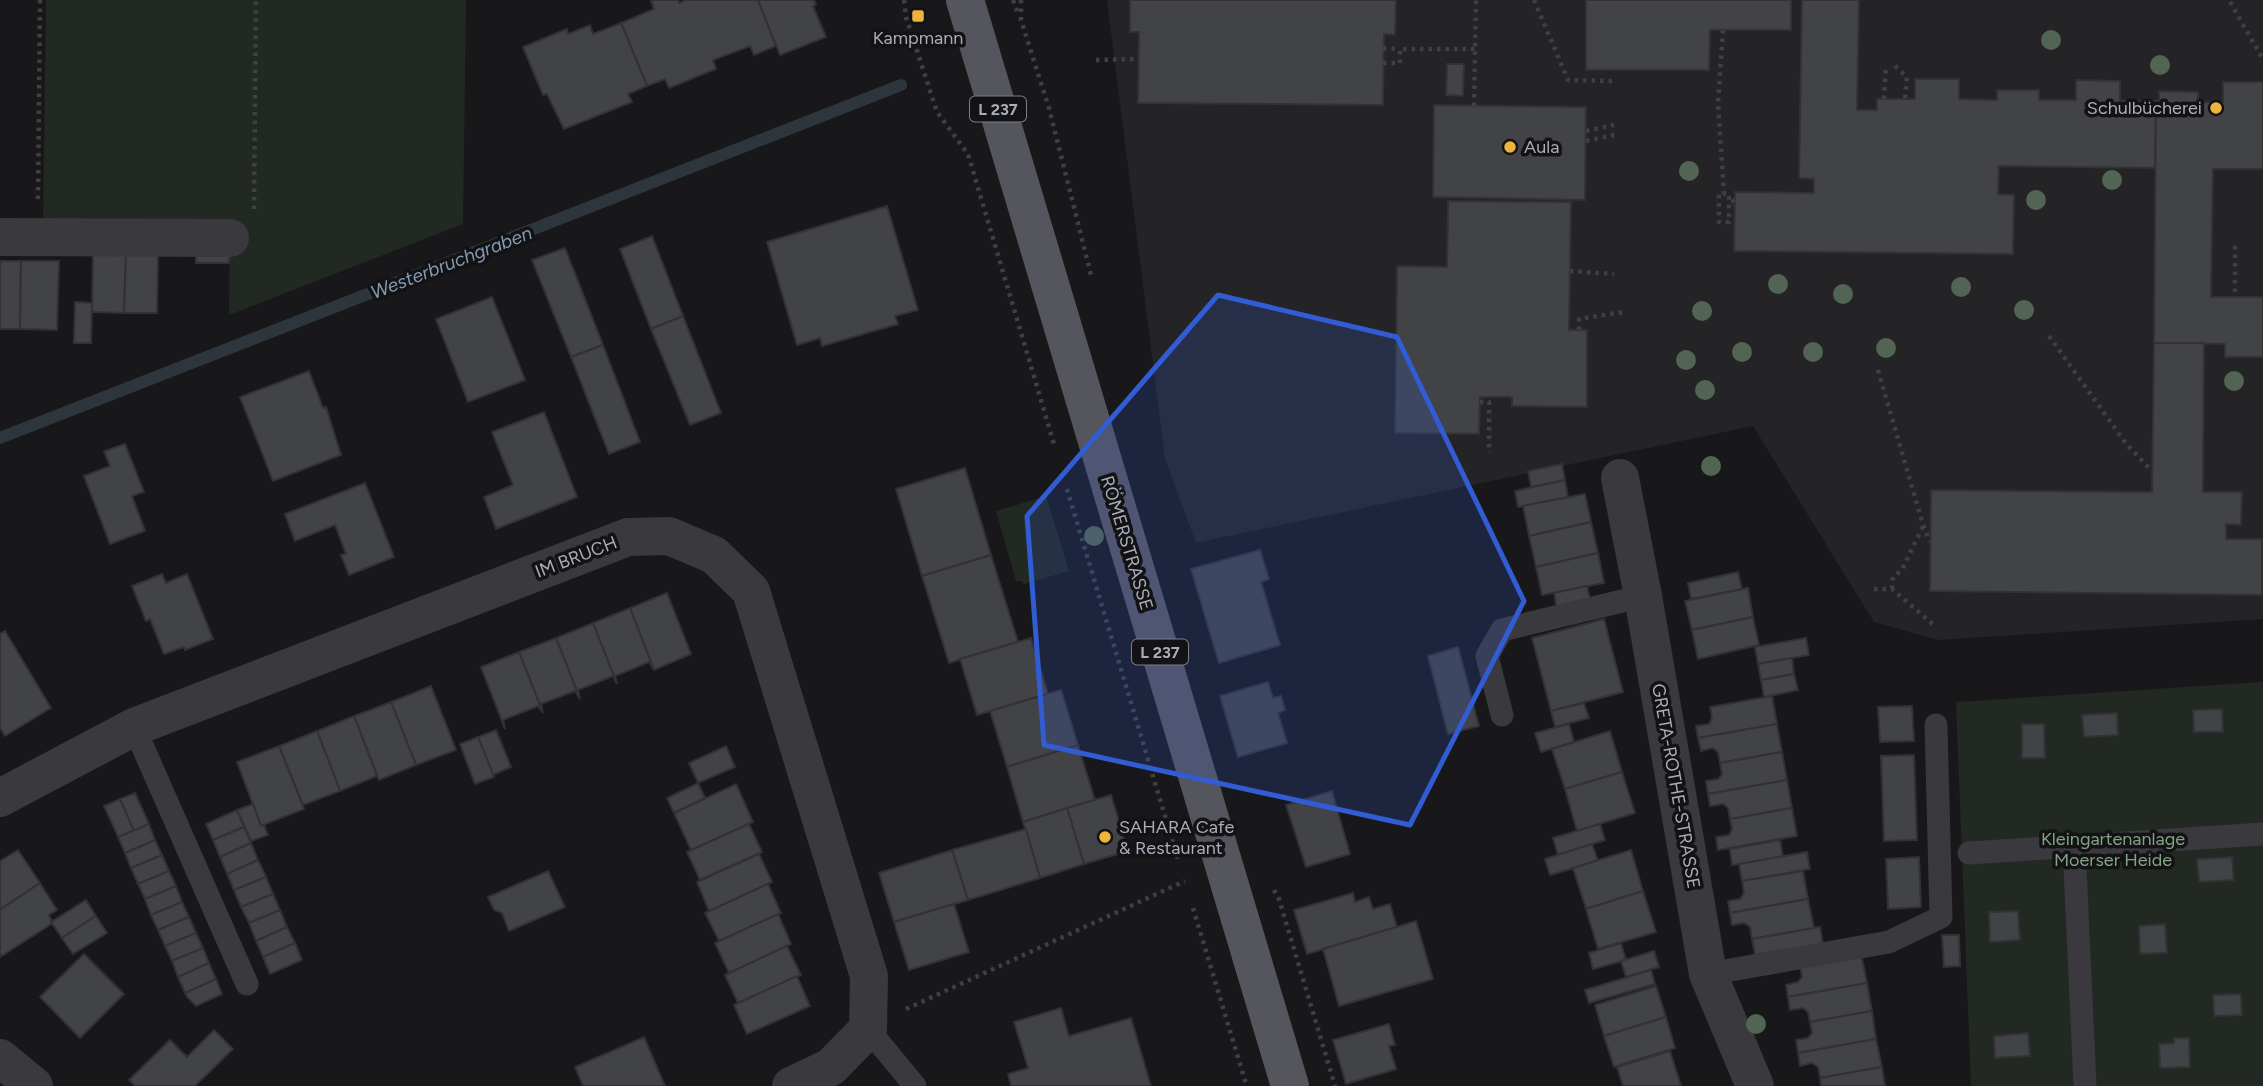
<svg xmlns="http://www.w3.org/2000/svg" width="2263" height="1086" viewBox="0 0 2263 1086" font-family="Figtree,sans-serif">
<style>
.built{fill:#242326}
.green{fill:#222923}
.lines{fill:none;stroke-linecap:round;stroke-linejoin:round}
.stream{stroke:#2e363d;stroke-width:12}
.building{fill:#424346;stroke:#323235;stroke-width:2}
.path{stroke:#3f4045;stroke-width:4.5;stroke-dasharray:3.5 5;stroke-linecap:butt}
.lane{stroke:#39393e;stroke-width:23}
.street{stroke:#39393e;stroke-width:38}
.primary{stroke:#55565d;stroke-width:38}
.tree{fill:#526454}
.marked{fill:#325cd3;fill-opacity:0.2;stroke:#325cd3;stroke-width:5;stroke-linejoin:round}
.poi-dot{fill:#edb53c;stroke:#131214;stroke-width:2.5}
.labels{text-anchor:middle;stroke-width:7;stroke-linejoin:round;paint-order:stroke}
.shield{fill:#131214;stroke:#7d7f88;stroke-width:2}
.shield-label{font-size:16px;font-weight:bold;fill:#aaaeb9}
.poi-label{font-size:18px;fill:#aaaeb9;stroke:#131214;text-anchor:start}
.street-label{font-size:18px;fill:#aaaeb9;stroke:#131214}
.park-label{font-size:18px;fill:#82a384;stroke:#131214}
.water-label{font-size:19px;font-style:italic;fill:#829bb3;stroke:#131214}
</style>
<rect width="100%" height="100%" fill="#181719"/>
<path class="built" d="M1107,0H2263V619L1938,640L1874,622L1753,426L1196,543L1165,459Z"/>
<g class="green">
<path d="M46,0H466L463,224L229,315L230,228L43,227Z"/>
<path d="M1046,496L1069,571L1024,584L1021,581H1016L996,511Z"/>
<path d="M2263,682V1086H1971L1956,702Z"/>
</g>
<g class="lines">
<path class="stream" d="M0,438L901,85"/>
</g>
<g class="building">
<path d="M654,0H678L679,3L686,0H758L776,46L754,55L750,46L713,60L716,69L669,88L665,79L647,86L621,23L654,9L651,1Z"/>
<path d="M758,0H814L816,5L813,6L826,37L780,55Z"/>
<path d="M1130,0H1396L1395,35L1384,34L1383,105L1138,103L1139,32H1130Z"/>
<path d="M1586,0H1791V30H1710L1709,70H1586Z"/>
<path d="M1802,0H1859L1857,110H1877V99H1915V79H1959V99L1997,100V90H2039V100H2076V80L2120,81V100L2156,101L2155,168L1999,166L1998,194L2014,195L2013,254L1734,251L1735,192L1814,193V179L1799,178Z"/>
<path d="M621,23L647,86L628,94L632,102L564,129L547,94L543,95L523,47L567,29L568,34L590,25L593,34Z"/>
<path d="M1447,64H1464L1463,96L1446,95Z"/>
<path d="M2223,82H2263V169H2213L2211,297H2263V357H2225V344L2154,343L2156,101H2159V91L2198,92V102H2223Z"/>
<path d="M1434,105L1586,107L1585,200L1433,197Z"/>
<path d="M1448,201L1571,202L1569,330H1587V407L1512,406V397H1480L1479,434L1395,433L1397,266L1447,267Z"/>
<path d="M887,206L918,310L895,316L898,324L822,346L820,338L797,345L767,242Z"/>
<path d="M652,236L683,316L651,329L620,249Z"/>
<path d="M196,246H230L229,263H196Z"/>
<path d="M565,248L603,345L571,357L532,260Z"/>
<path d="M93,253H126L124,313L92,312Z"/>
<path d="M126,253L158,254L157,313H124Z"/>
<path d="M0,261H21L20,329H0Z"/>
<path d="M21,261H59L57,330L20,329Z"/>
<path d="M492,297L525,380L468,402L436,319Z"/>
<path d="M75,302L92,303L91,343H74Z"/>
<path d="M683,316L721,413L690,425L651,329Z"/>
<path d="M2154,343H2204L2203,492H2242L2241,525L2226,524V539H2262V595L1930,591L1931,490L2152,492Z"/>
<path d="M603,345L640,442L609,454L571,357Z"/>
<path d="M309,371L323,408L326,407L341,455L273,481L240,397Z"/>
<path d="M544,412L577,497L496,529L484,497L513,485L492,432Z"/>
<path d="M125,444L144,492L132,496L145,531L110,544L84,476L110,466L104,451Z"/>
<path d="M1562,464L1565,480L1531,487L1528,471Z"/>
<path d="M965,468L991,555L922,576L896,489Z"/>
<path d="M1565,480L1568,497L1518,507L1515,491Z"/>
<path d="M365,483L394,557L349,575L341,555L346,554L335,525L295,541L285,514Z"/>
<path d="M1585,494L1591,522L1529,536L1523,506Z"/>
<path d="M1591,522L1598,553L1536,567L1529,536Z"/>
<path d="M1260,550L1269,579L1261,582L1280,645L1219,663L1191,569Z"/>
<path d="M1598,553L1604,583L1542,595L1536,567Z"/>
<path d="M991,555L1018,642L949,663L922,576Z"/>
<path d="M1738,572L1742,589L1691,599L1688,583Z"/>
<path d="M162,574L166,583L187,574L213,639L185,650L184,647L164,654L150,619L146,621L132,586Z"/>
<path d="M1587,586L1591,603L1557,610L1554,593Z"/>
<path d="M1748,588L1753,617L1692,630L1685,601Z"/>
<path d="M667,593L691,654L654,670L630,608Z"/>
<path d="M630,608L654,670L649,662L615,676L617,684L593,623Z"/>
<path d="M1753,617L1759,645L1698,659L1692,630Z"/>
<path d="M1604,619L1623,692L1551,711L1532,638Z"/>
<path d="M593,623L617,684L613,676L578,690L580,699L556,638Z"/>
<path d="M5,631L51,708L5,736L0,728V634Z"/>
<path d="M556,638L580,699L575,691L541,704L543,713L519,652Z"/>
<path d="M1031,638L1048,694L977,715L960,659Z"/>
<path d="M1806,638L1809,655L1758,664L1755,647Z"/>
<path d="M1458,647L1479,726L1448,734L1428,656Z"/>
<path d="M519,652L543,713L538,706L503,720L505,729L481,667Z"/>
<path d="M1792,658L1794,674L1761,680L1758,664Z"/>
<path d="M1794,674L1798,690L1764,697L1761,680Z"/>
<path d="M1268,682L1273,698L1281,696L1285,710L1278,713L1287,743L1238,757L1220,696Z"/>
<path d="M431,686L456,750L416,765L391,702Z"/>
<path d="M1061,690L1078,745L1007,767L990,711Z"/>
<path d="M1772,696L1777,724L1698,738L1696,726L1709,724L1712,718L1710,707Z"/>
<path d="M391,702L416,765L379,780L354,716Z"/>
<path d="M1584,703L1589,718L1555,727L1551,711Z"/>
<path d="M1912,706L1914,741L1880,742L1878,707Z"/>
<path d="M2222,709L2223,732H2194L2193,710Z"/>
<path d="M2117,713L2118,735L2084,737L2082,715Z"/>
<path d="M354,716L377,776L340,791L317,731Z"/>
<path d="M1569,724L1574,742L1541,752L1535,733Z"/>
<path d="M1777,724L1782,752L1720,763L1718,752L1713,748L1701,751L1698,738Z"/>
<path d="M2022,724H2044L2045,758H2022Z"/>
<path d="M496,730L511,767L493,775L478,737Z"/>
<path d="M317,731L340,791L303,805L279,746Z"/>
<path d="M1610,731L1622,772L1565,789L1552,749Z"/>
<path d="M478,737L494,777L475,784L460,744Z"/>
<path d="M1078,745L1095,800L1023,822L1007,767Z"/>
<path d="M279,746L304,809L261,826L237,762Z"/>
<path d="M726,746L735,767L698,783L689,763Z"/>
<path d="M1782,752L1787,780L1708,794L1706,781L1718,779L1722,774L1720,763Z"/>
<path d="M1914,755L1917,840L1884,841L1881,756Z"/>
<path d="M1622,772L1635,813L1577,831L1565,789Z"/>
<path d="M1787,780L1792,808L1730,819L1728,808L1723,804L1710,806L1708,794Z"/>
<path d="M698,783L705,798L674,813L667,798Z"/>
<path d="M736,784L753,822L691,850L674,813Z"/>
<path d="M1332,791L1350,854L1306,867L1286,805Z"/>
<path d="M135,793L149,824L134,831L120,799Z"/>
<path d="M1111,795L1128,851L1084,864L1067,808Z"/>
<path d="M120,799L134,831L118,837L104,806Z"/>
<path d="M253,804L261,826L264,825L268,835L251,841L237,810Z"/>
<path d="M1067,808L1084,864L1040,878L1023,822Z"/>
<path d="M1792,808L1797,836L1718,850L1716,837L1729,835L1732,829L1730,819Z"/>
<path d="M237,810L244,827L213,840L206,824Z"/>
<path d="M149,824L155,840L125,853L118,837Z"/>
<path d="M749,824L762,852L700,880L687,852Z"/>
<path d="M1600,824L1605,840L1558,855L1553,838Z"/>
<path d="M244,827L251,843L220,857L213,840Z"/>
<path d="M1026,829L1040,878L968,900L952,850Z"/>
<path d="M155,840L162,855L131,868L125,853Z"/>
<path d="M1780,840L1783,857L1732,865L1730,849Z"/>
<path d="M251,843L258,860L227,874L220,857Z"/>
<path d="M1592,844L1598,861L1550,875L1545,859Z"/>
<path d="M18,850L40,883L0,910V861Z"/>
<path d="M952,850L968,900L894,922L879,873Z"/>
<path d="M1631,850L1643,891L1586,909L1573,868Z"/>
<path d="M1807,852L1810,869L1742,881L1739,864Z"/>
<path d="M759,854L772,882L709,911L697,882Z"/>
<path d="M162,855L169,871L138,884L131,868Z"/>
<path d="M1919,857L1921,907L1888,909L1886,859Z"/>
<path d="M2232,857L2234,880L2199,882L2197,859Z"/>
<path d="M258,860L266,877L234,890L227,874Z"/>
<path d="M169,871L176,886L145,899L138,884Z"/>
<path d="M548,871L565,907L509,931L502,913L494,910L488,897Z"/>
<path d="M1803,871L1808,899L1730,913L1728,901L1740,899L1744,893L1742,881Z"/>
<path d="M266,877L273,894L241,907L234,890Z"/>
<path d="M40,883L57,910L49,915L53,923L0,957V910Z"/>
<path d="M768,884L781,913L719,941L705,913Z"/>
<path d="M176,886L182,902L151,915L145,899Z"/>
<path d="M1643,891L1656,932L1598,949L1586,909Z"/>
<path d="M1353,893L1355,902L1369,897L1373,909L1390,904L1397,927L1307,954L1294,910Z"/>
<path d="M273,894L280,910L249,923L241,907Z"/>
<path d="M1808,899L1814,928L1752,939L1750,927L1744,923L1732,925L1730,913Z"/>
<path d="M86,900L96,916L62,938L51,922Z"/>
<path d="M182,902L189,917L158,930L151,915Z"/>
<path d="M954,904L969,952L909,970L894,922Z"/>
<path d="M280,910L287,927L256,941L249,923Z"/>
<path d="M2018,911L2020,940L1990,942L1989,912Z"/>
<path d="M778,914L791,944L729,973L715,943Z"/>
<path d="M96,916L107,933L73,954L62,938Z"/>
<path d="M189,917L196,933L165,946L158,930Z"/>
<path d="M1416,921L1433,979L1339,1006L1323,949Z"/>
<path d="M2165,924L2167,953L2140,954L2139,926Z"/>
<path d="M287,927L295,943L263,957L256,941Z"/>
<path d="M1820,927L1823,944L1755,955L1752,939Z"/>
<path d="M196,933L203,948L172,961L165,946Z"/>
<path d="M1942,935H1959L1960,966L1944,967Z"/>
<path d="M295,943L302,960L270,974L263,957Z"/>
<path d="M1621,943L1626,960L1593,969L1589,953Z"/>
<path d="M787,946L801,975L738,1003L725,975Z"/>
<path d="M203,948L209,963L178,977L172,961Z"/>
<path d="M1654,951L1659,967L1626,977L1621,961Z"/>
<path d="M84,954L124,994L80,1038L40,997Z"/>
<path d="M1861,954L1867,983L1788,997L1786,985L1798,982L1802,977L1800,965Z"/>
<path d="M209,963L216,979L185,993L178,977Z"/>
<path d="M1651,970L1655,984L1589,1003L1585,990Z"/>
<path d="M797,976L810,1006L747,1034L734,1005Z"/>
<path d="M216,979L222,994L196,1006L187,997L185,993Z"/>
<path d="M1867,983L1872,1011L1810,1022L1808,1012L1803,1008L1790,1010L1788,997Z"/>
<path d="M1656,986L1666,1017L1604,1036L1595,1005Z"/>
<path d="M2241,994L2242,1015L2214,1016L2213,995Z"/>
<path d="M1061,1008L1069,1036L1131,1018L1151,1086H1011L1008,1074L1028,1068L1014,1022Z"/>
<path d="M1872,1011L1876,1039L1798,1053L1796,1040L1808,1038L1812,1033L1810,1022Z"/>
<path d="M1666,1017L1675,1048L1614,1067L1604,1036Z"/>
<path d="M1389,1024L1395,1045L1389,1046L1396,1069L1346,1084L1333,1040Z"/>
<path d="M214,1030L233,1049L195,1086H135L129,1080L170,1040L187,1057Z"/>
<path d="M2028,1033L2030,1056L1995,1058L1994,1036Z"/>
<path d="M644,1037L665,1086H583L575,1067Z"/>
<path d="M2174,1038H2189L2190,1067L2160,1068L2159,1044L2174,1043Z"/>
<path d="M1876,1039L1882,1067L1820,1078L1818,1067L1812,1063L1800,1066L1798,1053Z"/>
<path d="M1670,1051L1681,1086H1623L1617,1067Z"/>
<path d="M1882,1067L1885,1086H1821L1820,1078Z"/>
</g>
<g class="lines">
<g class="path">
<path d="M904,0L906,17L937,112L968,154L1054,444"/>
<path d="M1013,0L1019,16"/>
<path d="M1021,0V20L1049,108L1092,279"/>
<path d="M1534,0L1568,80L1612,81"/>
<path d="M2230,2L2263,59"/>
<path d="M1723,30L1718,103L1724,194H1719V222H1729V196L1735,203"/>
<path d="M1383,48L1400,49"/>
<path d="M1096,60L1139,59"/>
<path d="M1383,63H1400V49H1475"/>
<path d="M1895,66L1907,77L1905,99"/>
<path d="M1884,99L1886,65"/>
<path d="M1474,106L1476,0"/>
<path d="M1586,131L1614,125"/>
<path d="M1586,141L1614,135"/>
<path d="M38,199L40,0"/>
<path d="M254,209L256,0"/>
<path d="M2235,246V297"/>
<path d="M1570,271L1614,274"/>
<path d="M1579,330V319L1623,312"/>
<path d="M2049,336L2127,445L2152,471"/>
<path d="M1878,370L1923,525L1930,542"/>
<path d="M1480,402H1489V453"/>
<path d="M1067,489L1179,863"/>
<path d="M1874,589H1892L1936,627"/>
<path d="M1892,589L1893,577L1902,570L1923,526"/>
<path d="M1274,890L1279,899L1335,1086"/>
<path d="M1193,908L1246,1084"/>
<path d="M906,1009L1185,881"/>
</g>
<g class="lane">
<path d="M1502,715L1487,656L1502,630L1643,596"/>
<path d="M134,727L247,984"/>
<path d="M2074,846L2085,1086"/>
<path d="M1969,853L2263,834"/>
<path d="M1708,974L1889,942L1941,917L1936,725"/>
<path d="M868,1029L915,1086"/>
</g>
<g class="street">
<path d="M0,237L230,238"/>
<path d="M1620,478L1643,596L1708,974L1755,1086"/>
<path d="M0,798L134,727L628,537L669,536L714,555L751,591L869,976L868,1029L831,1067L791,1086"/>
<path d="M0,1058L34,1086"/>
</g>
<path class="primary" d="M965,0L1290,1086"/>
</g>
<g class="tree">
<circle cx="2051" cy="40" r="10"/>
<circle cx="2160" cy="65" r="10"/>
<circle cx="1689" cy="171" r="10"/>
<circle cx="2112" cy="180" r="10"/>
<circle cx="2036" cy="200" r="10"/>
<circle cx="1778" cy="284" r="10"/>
<circle cx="1961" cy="287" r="10"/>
<circle cx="1843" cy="294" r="10"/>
<circle cx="2024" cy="310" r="10"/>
<circle cx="1702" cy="311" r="10"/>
<circle cx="1886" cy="348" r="10"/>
<circle cx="1742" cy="352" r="10"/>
<circle cx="1813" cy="352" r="10"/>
<circle cx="1686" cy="360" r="10"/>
<circle cx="2234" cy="381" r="10"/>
<circle cx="1705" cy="390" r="10"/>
<circle cx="1711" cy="466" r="10"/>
<circle cx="1094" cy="536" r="10"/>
<circle cx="1756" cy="1024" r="10"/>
</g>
<path class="marked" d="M1218,295L1397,337L1524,601L1410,825L1044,745L1027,516Z"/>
<g class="poi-dot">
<rect x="911" y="9" width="14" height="14" rx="3.5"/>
<circle cx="2216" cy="108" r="7"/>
<circle cx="1510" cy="147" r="7"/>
<circle cx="1105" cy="837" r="7"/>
</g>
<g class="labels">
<g class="shield">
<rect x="970" y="96.5" width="56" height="25" rx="5"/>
<rect x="1132" y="639.5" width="56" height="25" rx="5"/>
</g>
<g class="shield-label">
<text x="998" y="115">L 237</text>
<text x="1160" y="658">L 237</text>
</g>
<g class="poi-label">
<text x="918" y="44" text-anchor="middle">Kampmann</text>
<text x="2202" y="114" text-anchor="end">Schulbücherei</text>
<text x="1524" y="153">Aula</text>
<text x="1119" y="833">SAHARA Cafe<tspan x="1119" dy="21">&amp; Restaurant</tspan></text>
</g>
<g class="street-label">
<text transform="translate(1127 543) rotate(73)" y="6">RÖMERSTRASSE</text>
<text transform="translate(576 557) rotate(-21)" y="6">IM BRUCH</text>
<text transform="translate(1676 786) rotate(80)" y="6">GRETA-ROTHE-STRASSE</text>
</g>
<g class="park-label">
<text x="2113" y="845">Kleingartenanlage<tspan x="2113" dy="21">Moerser Heide</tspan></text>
</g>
<g class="water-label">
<text transform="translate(451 262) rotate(-21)" y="7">Westerbruchgraben</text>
</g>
</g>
</svg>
